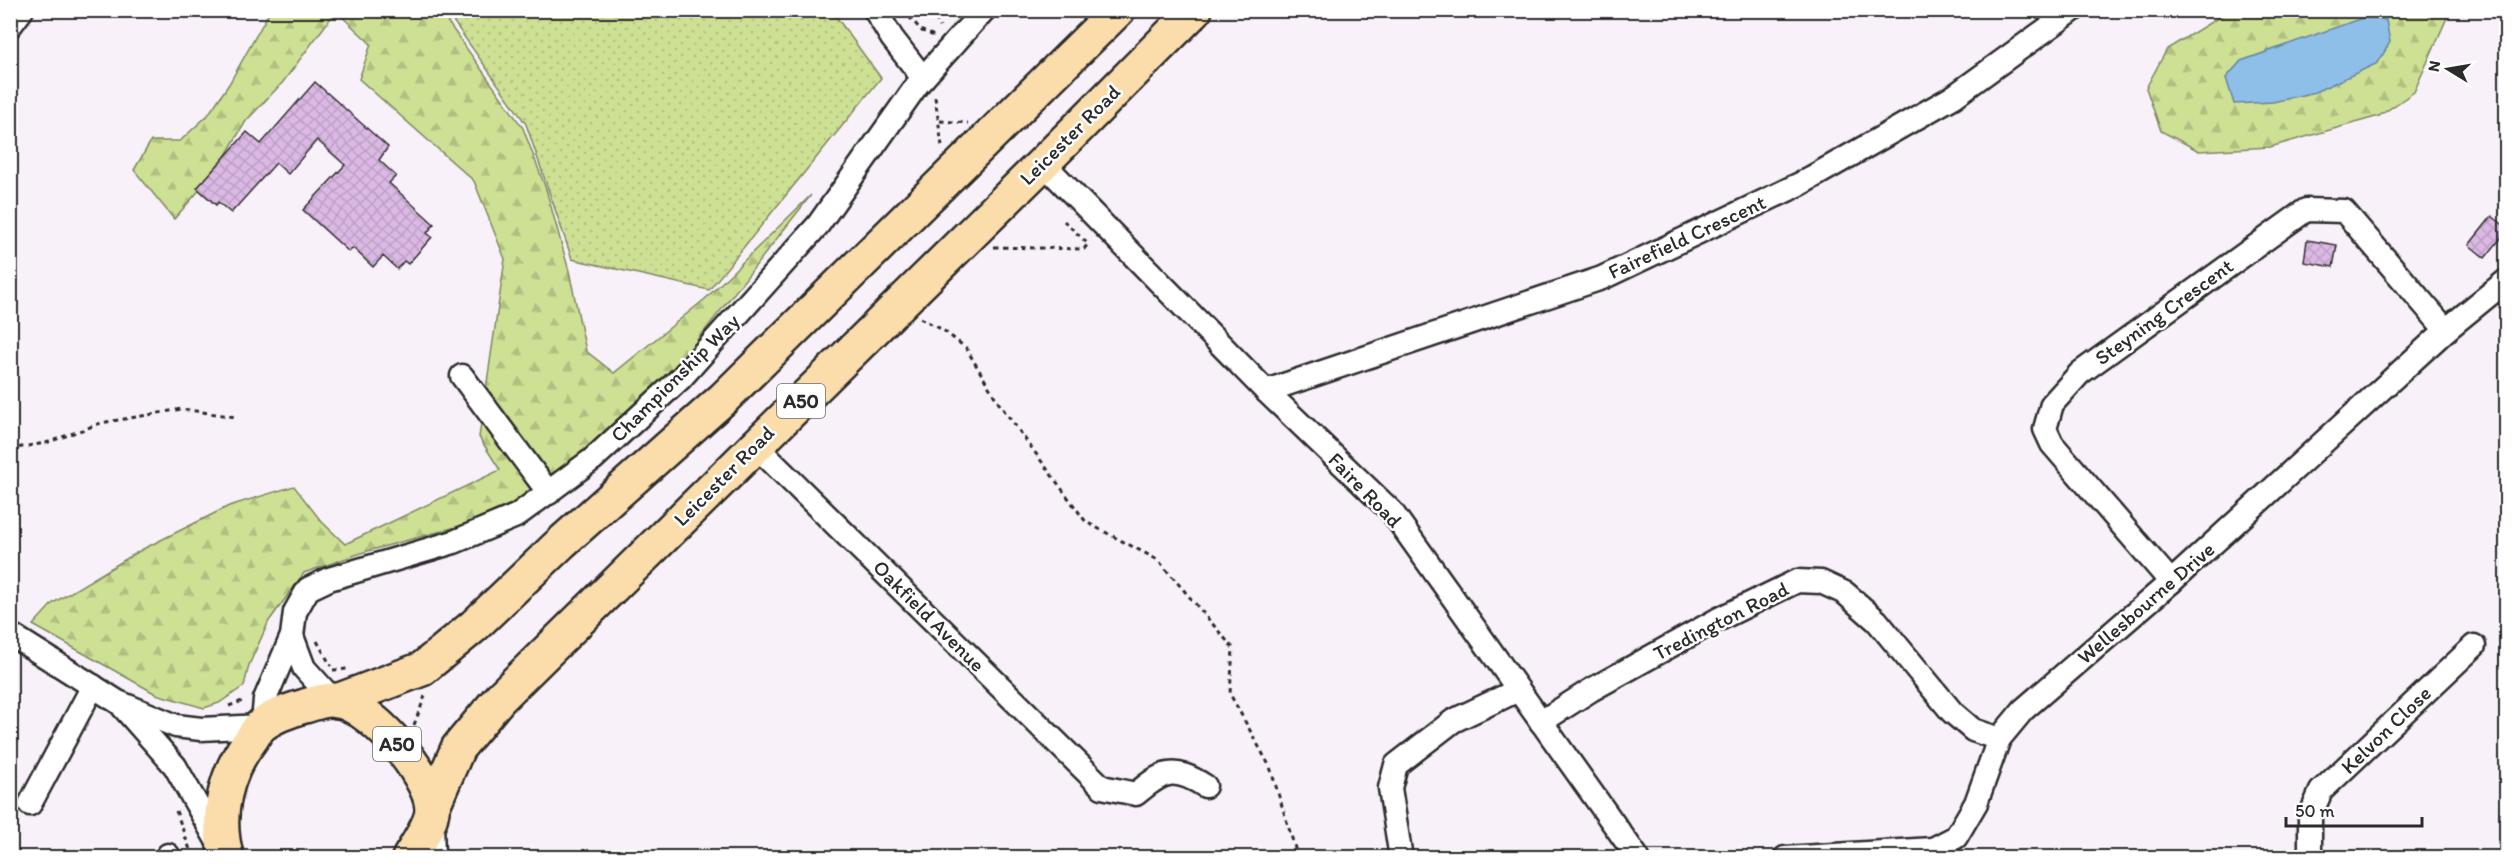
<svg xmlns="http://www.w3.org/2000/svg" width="2517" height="868" viewBox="0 0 2517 868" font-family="Itim,sans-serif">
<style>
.grass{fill:url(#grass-dots);stroke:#7c8660;stroke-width:1.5}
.forest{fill:url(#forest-firs);stroke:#7c8660;stroke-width:1.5}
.water{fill:#8dbfe9;stroke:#66849d;stroke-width:1.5}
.building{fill:url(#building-cross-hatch);stroke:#2b2b2b;stroke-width:1.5}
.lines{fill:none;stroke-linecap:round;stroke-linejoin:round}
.minor-casing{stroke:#2b2b2b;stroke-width:27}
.highway-casing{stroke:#2b2b2b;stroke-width:38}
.path{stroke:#2b2b2b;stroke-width:3;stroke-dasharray:4.5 4.5;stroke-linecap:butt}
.minor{stroke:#fff;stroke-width:22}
.highway{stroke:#fbddab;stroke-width:33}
.labels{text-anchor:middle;stroke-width:5;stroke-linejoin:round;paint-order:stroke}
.shield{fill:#fff;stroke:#6b6b6b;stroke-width:1.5}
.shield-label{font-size:20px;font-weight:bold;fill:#2b2b2b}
.street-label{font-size:21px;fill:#2b2b2b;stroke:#fff}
</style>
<defs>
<pattern id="grass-dots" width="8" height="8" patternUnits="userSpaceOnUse" patternTransform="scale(1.5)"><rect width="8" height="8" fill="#cee094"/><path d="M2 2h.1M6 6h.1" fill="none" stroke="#b1c080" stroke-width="1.8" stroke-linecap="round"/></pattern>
<pattern id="forest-firs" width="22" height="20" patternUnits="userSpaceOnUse" patternTransform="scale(1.5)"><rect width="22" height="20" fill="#cee094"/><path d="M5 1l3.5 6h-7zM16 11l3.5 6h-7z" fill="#b1c080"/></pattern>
<pattern id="building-cross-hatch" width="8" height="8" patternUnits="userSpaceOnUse" patternTransform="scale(1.5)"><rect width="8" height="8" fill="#dbb9e4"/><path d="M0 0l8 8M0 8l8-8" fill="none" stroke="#bc9fc4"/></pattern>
</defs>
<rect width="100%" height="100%" fill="#f8f1fa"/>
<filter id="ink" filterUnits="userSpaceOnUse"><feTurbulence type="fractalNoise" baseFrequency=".0167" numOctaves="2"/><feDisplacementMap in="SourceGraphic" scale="12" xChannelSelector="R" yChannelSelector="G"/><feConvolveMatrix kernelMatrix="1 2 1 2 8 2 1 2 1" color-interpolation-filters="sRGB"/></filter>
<g filter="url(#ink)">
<path class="grass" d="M446,11H832L881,78L709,290L572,259L526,124Z"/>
<g class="forest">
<path d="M270,11H440L523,128L546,189L569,271L586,351L614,373L705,299L811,195L674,370L565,470L520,500L460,526L364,552L304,573L269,621L249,665L244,686L219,703L204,708L156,694L33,625L53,603L141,550L229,506L294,486L321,521L345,544L500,470L479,437L505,259L474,181L359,79L371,44L336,11L283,82L246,121L217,170L174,219L134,170L151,141H180L208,115L229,84Z"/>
<path d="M2229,11H2450L2414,92L2379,116L2270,147L2199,151L2161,131L2146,88L2167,49Z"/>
</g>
<path class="water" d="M2365,17L2386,20L2390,42L2378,63L2315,92L2273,102L2234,104L2226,78L2241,61Z"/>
<g class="building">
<path d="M315,82L388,147L379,160L396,176L389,183L434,224L427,233L432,237L408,264L404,261L397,269L383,256L373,267L353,248L349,252L303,210L345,165L317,140L288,174L276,163L231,213L218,202L216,205L197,188L247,132L261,144Z"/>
<path d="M2492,216L2506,227V232L2485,258L2469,245Z"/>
<path d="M2307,240L2337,245L2333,267L2304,262Z"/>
</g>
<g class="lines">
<defs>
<g id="minor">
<path d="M875,10L892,38L923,78"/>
<path d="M10,26L22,10"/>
<path d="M1043,163L1266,391L1392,512L1638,858"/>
<path d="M462,376L549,493"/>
<path d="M1266,391L1602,278L1800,184L1953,97L2073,10"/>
<path d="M756,446L1102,787L1136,794C1163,771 1174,766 1205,786"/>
<path d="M2171,582L2052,444L2045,429L2052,404L2080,373L2306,210L2344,211L2446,330"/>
<path d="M10,634L118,702L176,726L201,729L261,726"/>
<path d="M292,636L304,668L333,700"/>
<path d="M123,707L175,766L222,849"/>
<path d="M1541,722L1591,690L1717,620L1797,581L1821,582L1845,593L1877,621L1952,712L1973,730L1999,739"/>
<path d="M263,724L265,699L292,636L295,612L308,589L329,579L454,542L516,516L593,459L681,378L818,225L917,85L984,10"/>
<path d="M30,804L93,686"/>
<path d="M432,821L433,858"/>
<path d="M166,858L168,855"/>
<path d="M1401,858L1390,788L1396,765L1453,721L1518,690"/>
<path d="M1785,858L1933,849L1956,837L1976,803L1999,739L2023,710L2171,582L2446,330L2506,281"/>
<path d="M2310,858V816L2321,791L2474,646"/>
</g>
<g id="highway">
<path d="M337,701L422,669L474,626L561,543L724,398L1118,10"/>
<path d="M432,808L458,748L500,698L1043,163L1195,10"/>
<path d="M227,858C214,816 226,771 252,738C255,733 259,727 263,724C275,715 291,710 305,706C314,703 323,700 332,700C367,700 430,774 432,808C433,822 416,846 409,858"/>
</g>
</defs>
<use href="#minor" class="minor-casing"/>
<use href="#highway" class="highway-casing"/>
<g class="path">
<path d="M903,10L922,31L932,35V38"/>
<path d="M932,10L940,27"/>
<path d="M935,97L942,146"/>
<path d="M940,121L968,123"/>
<path d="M994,247L1084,249L1088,244L1064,221"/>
<path d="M920,318L943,330L966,348L998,402L1086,522L1158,560L1233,648L1230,694L1270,767L1298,858"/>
<path d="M10,449L46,443L101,423L182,409L236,417"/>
<path d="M317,641L331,666"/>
<path d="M333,670L348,669"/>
<path d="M229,706L245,700"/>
<path d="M414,725L425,696"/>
<path d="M176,811L193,858"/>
</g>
<use href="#minor" class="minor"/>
<use href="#highway" class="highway"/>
</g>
</g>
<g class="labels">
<g class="shield">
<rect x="777" y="384" width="48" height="34" rx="4.5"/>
<rect x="373" y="727" width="48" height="34" rx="4.5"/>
</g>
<g class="shield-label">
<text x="801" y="408">A50</text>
<text x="397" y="751">A50</text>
</g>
<g class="street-label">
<text transform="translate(1070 135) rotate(-45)" y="7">Leicester Road</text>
<text transform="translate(1687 237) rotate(-25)" y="7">Fairefield Crescent</text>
<text transform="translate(2164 312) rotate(-36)" y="7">Steyning Crescent</text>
<text transform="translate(675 378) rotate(-45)" y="7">Championship Way</text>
<text transform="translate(724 476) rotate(-45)" y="7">Leicester Road</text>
<text transform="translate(1365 490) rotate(46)" y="7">Faire Road</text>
<text transform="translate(2146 603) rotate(-41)" y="7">Wellesbourne Drive</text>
<text transform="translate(929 616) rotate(45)" y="7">Oakfield Avenue</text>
<text transform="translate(1721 621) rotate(-27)" y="7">Tredington Road</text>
<text transform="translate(2386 730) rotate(-44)" y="7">Kelvon Close</text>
</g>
</g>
<rect width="2517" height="868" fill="none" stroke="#fff" stroke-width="36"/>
<rect x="18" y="18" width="2481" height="832" fill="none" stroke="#2b2b2b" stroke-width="2" filter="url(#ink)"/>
<g transform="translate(2448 69) rotate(281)" stroke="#ffffff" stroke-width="4.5" paint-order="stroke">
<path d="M0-4.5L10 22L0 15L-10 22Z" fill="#2b2b2b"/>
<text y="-9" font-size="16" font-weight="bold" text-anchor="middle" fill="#2b2b2b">N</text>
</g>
<path d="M2286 817v9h136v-9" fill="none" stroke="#2b2b2b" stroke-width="3"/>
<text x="2295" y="817" font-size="18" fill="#2b2b2b" stroke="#ffffff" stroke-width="4.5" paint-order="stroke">50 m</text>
</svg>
